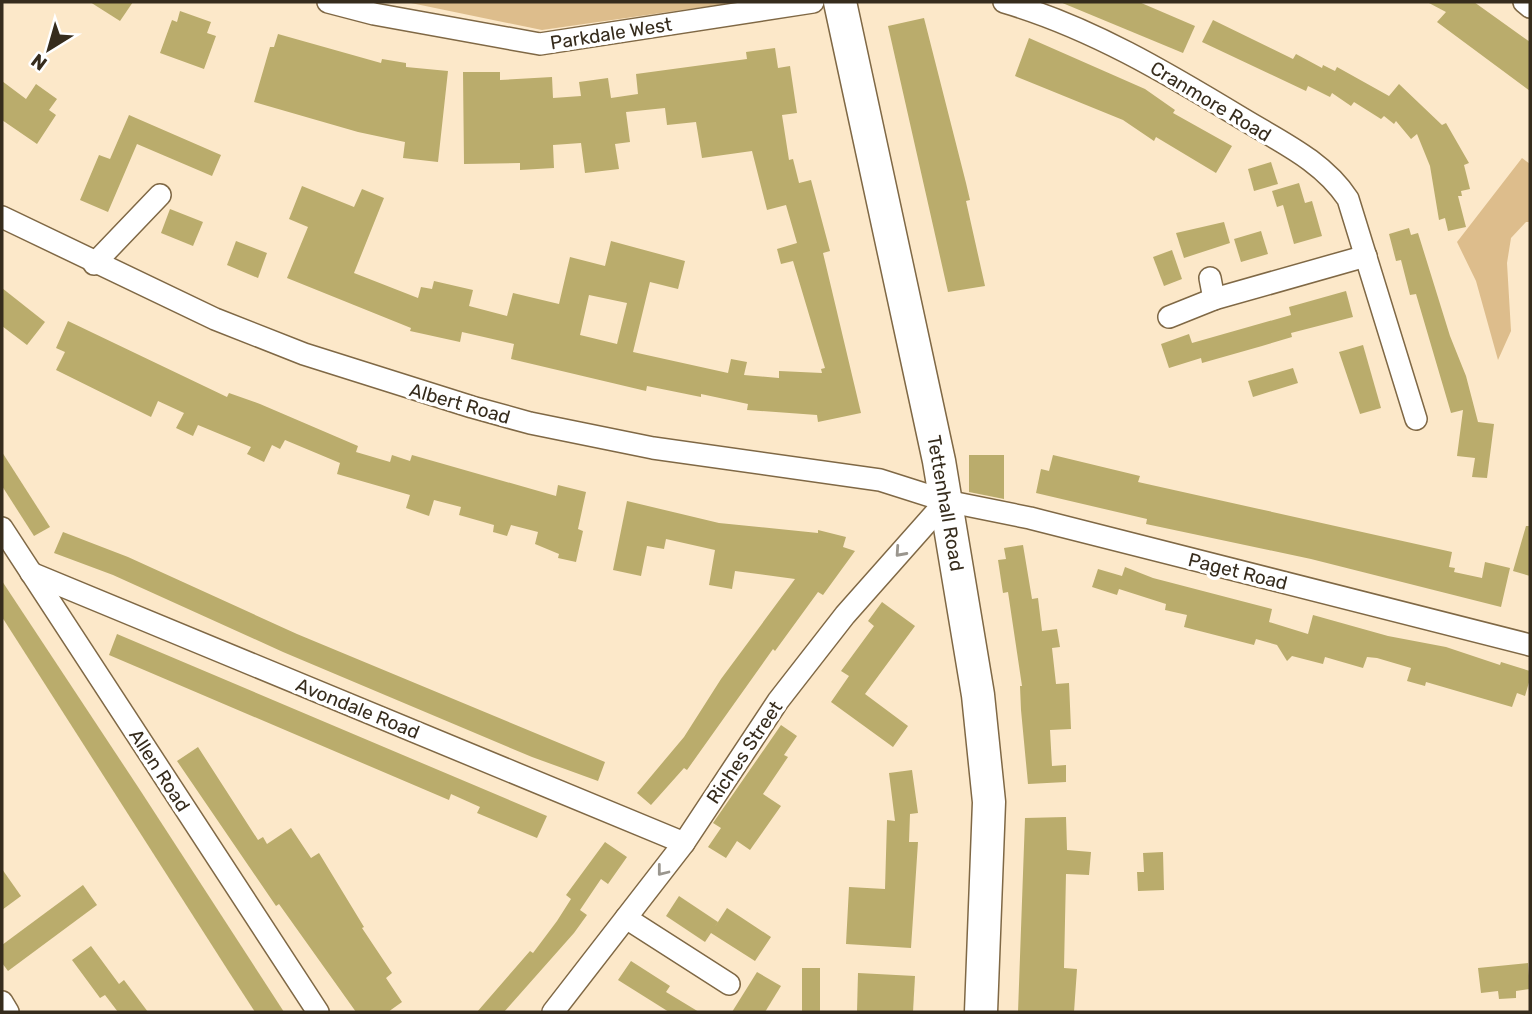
<svg xmlns="http://www.w3.org/2000/svg" width="1532" height="1014" viewBox="0 0 1532 1014" font-family="Rubik,sans-serif">
<style>
.green{fill:#ddbd8c}
.building{fill:#baac6c;fill-rule:evenodd}
.lines{fill:none;stroke-linecap:round;stroke-linejoin:round}
.minor-casing{stroke:#7f6845;stroke-width:24}
.highway-casing{stroke:#7f6845;stroke-width:35}
.minor{stroke:#fff;stroke-width:21}
.highway{stroke:#fff;stroke-width:32}
.oneway{stroke:#9a968e}
.labels{text-anchor:middle;stroke-width:7;stroke-linejoin:round;paint-order:stroke}
.street-label{font-size:19px;fill:#362c1d;stroke:#fff}
</style>
<rect width="100%" height="100%" fill="#fce8c9"/>
<g class="green">
<path d="M406,2H738L542,30Z"/>
<path d="M1522,158L1530,164V222H1526L1511,238L1507,263L1511,331L1498,360L1476,281L1457,242Z"/>
</g>
<g class="building">
<path d="M90,2H133L120,21Z"/>
<path d="M1060,2H1139L1195,26L1183,53Z"/>
<path d="M1427,2H1474L1530,42V91L1441,25L1437,22L1446,12Z"/>
<path d="M180,11L211,22L207,33L216,36L204,69L160,53L172,20L177,22Z"/>
<path d="M924,18L966,183L970,200L966,201L985,286L948,292L888,26Z"/>
<path d="M1213,20L1293,59L1296,54L1322,68L1323,65L1335,71L1337,67L1389,96L1399,84L1442,125L1446,123L1469,163L1464,165L1470,189L1461,191L1462,196H1458L1466,227L1448,231L1445,218L1439,220L1430,166L1417,134L1411,139L1396,121L1394,124L1384,116L1381,119L1354,102L1351,106L1332,93L1330,97L1308,86L1306,91L1202,42Z"/>
<path d="M278,34L381,63L382,59L406,63V67L448,71L438,162L403,158L405,142L358,132L254,102L270,47H274Z"/>
<path d="M1029,38L1145,89L1175,110L1173,113L1232,146L1216,173L1156,137L1154,141L1123,120L1015,76Z"/>
<path d="M775,48L778,68L790,66L797,113L782,115L789,160L793,159L799,183L811,180L830,251L823,253L861,413L818,422L817,415L747,410L748,404L701,394V397L647,386L646,391L511,359L514,344L462,332L460,342L410,331L411,328L287,278L308,227L289,219L302,186L354,207L362,189L384,198L354,273L418,298L421,287L432,289L434,281L473,290L469,306L507,316L513,293L559,304L570,257L605,266L611,241L685,261L678,289L650,282L633,352L728,373L731,359L747,362L744,375L779,378V371L822,373L821,369L825,368L793,261L781,264L777,249L797,243L786,205L767,210L752,151L702,158L696,122L667,125L665,108L626,112L630,142L615,144L619,169L585,173L581,143L553,145L554,168L520,170V163L464,164L463,72H500V80L552,77L553,98L581,96L579,82L608,78L611,98L638,94L636,74L747,59L746,52ZM589,295L627,303L617,344L580,335Z"/>
<path d="M2,81L26,99L36,84L57,99L49,110L56,115L37,144L2,120Z"/>
<path d="M129,115L221,155L212,176L137,144L108,212L80,200L99,155L110,159Z"/>
<path d="M1271,162L1278,184L1254,191L1248,169Z"/>
<path d="M1299,183L1305,203L1312,201L1322,236L1294,244L1283,205L1277,207L1272,191Z"/>
<path d="M170,209L203,222L193,246L161,233Z"/>
<path d="M1224,222L1230,243L1184,258L1176,233Z"/>
<path d="M1409,228L1411,235L1418,233L1450,336L1466,376L1478,422L1494,424L1487,478L1472,477L1475,458L1457,456L1463,410L1451,413L1416,294L1410,295L1401,260L1396,261L1389,234Z"/>
<path d="M1261,231L1268,254L1241,262L1234,239Z"/>
<path d="M236,241L267,253L258,278L227,265Z"/>
<path d="M1172,250L1182,279L1164,286L1153,257Z"/>
<path d="M2,288L45,322L27,345L2,326Z"/>
<path d="M1346,291L1353,317L1291,333L1292,337L1262,346L1202,363L1201,358L1169,368L1161,344L1189,334L1192,343L1291,315L1289,307Z"/>
<path d="M68,321L227,397L229,393L260,404L358,446L356,452L390,462L392,455L410,461L412,455L556,496L558,485L586,492L578,529L583,531L576,562L558,558L559,554L535,544L538,532L511,525L507,536L493,532L494,525L459,515L461,507L434,500L429,516L406,508L410,495L337,474L340,463L285,440L280,449L272,445L264,462L247,454L251,447L198,425L193,436L176,428L184,413L158,401L151,417L56,370L65,352L56,348Z"/>
<path d="M1363,345L1381,408L1360,414L1339,352Z"/>
<path d="M1293,368L1298,383L1253,397L1248,381Z"/>
<path d="M2,452L50,527L34,536L2,486Z"/>
<path d="M969,455H1004V499L969,492Z"/>
<path d="M1053,455L1140,476L1138,482L1452,552L1449,567L1455,568L1454,572L1482,578L1485,562L1510,568L1501,607L1311,559L1146,524L1147,519L1036,493L1041,469L1049,471Z"/>
<path d="M627,501L719,523L818,533V530L846,537L843,547L855,551L823,595L818,592L775,651L773,649L687,770L684,768L651,805L637,793L684,737L721,679L795,579L735,571L732,589L709,585L715,550L666,539L664,549L647,546L641,576L613,570Z"/>
<path d="M1526,526H1530V576L1513,571Z"/>
<path d="M63,532L128,557L297,634L605,762L598,781L532,757L283,652L113,575L54,553Z"/>
<path d="M1023,545L1032,599L1038,598L1042,631L1057,629L1060,647L1052,648L1056,684L1069,683L1071,729L1050,730L1052,766L1066,765V782L1028,784L1021,710L1020,686H1022L1008,592L1003,593L998,560L1006,559L1004,548Z"/>
<path d="M1125,567L1153,578L1272,609L1269,622L1308,634L1313,615L1388,636L1446,647L1500,665L1501,662L1530,671V679L1525,696L1517,693L1512,707L1426,682L1425,686L1407,681L1411,668L1377,658L1367,657L1363,668L1325,657L1323,664L1292,656L1287,661L1277,645L1256,639L1254,645L1184,627L1187,615L1165,610L1166,604L1119,589L1117,595L1092,587L1098,569L1122,576Z"/>
<path d="M2,581L140,790L284,1012H255L229,972L2,617Z"/>
<path d="M882,602L915,626L865,694L908,726L893,747L831,702L849,676L841,671L874,626L868,621Z"/>
<path d="M117,634L547,816L537,838L477,813L480,807L451,794L449,800L109,655Z"/>
<path d="M781,725L797,736L784,755L788,757L763,794L781,806L750,850L737,841L726,858L708,847L721,828L713,823Z"/>
<path d="M198,747L258,840L263,837L267,844L291,828L311,858L319,853L364,927L362,928L392,973L386,978L402,1002L388,1012H356L279,904L276,906L177,761Z"/>
<path d="M912,770L918,813L910,814L909,842H918L911,948L846,944L849,887L885,889L887,820L895,821L889,773Z"/>
<path d="M1066,817L1067,850L1091,852L1089,875L1066,874L1064,968L1077,969L1074,1012H1018L1025,818Z"/>
<path d="M605,842L627,857L608,884L601,879L580,910L587,915L574,933L504,1012H477L530,951L533,953L557,921L571,899L566,895Z"/>
<path d="M1163,852L1164,890L1138,891L1137,872H1144L1143,853Z"/>
<path d="M2,869L21,896L2,910Z"/>
<path d="M83,885L97,905L8,971L2,963V945Z"/>
<path d="M679,896L718,922L714,928L727,908L771,937L755,961L711,933L705,942L666,916Z"/>
<path d="M91,946L119,984L124,980L148,1012H118L105,995L100,998L72,960Z"/>
<path d="M631,961L670,986L666,992L699,1012H669L618,980Z"/>
<path d="M1528,963L1530,989L1516,991V998L1499,999L1498,991L1481,993L1478,968Z"/>
<rect x="802" y="968" width="18" height="44"/>
<path d="M757,972L781,986L765,1012H732Z"/>
<path d="M858,973L915,976L913,1012H857Z"/>
</g>
<g class="lines">
<defs>
<g id="minor">
<path d="M328,2L374,14L540,44L813,2"/>
<path d="M1004,2C1090,27 1167,73 1243,119C1281,142 1323,161 1348,199L1416,419"/>
<path d="M1524,2L1530,7"/>
<path d="M2,217L215,319L304,354L472,407L530,423L653,448L880,480L946,501L1030,518L1530,645"/>
<path d="M94,264L160,195"/>
<path d="M1210,278L1214,299"/>
<path d="M1169,317L1214,299L1366,256"/>
<path d="M2,528L318,1012"/>
<path d="M31,573L684,843"/>
<path d="M626,918L729,984"/>
<path d="M2,1002L8,1012"/>
<path d="M553,1012L684,843L778,701L845,615L946,501"/>
</g>
<path id="highway" d="M840,2L939,461L978,695L989,802L981,1012"/>
</defs>
<use href="#minor" class="minor-casing"/>
<use href="#highway" class="highway-casing"/>
<use href="#minor" class="minor"/>
<use href="#highway" class="highway"/>
</g>
<defs><path id="oneway-chevron" d="M-2-3.5L2.5 0L-2 3.5" fill="none" stroke-width="1.6" stroke-linecap="round" stroke-linejoin="round" transform="scale(1.75)"/></defs>
<g class="oneway">
<use href="#oneway-chevron" transform="translate(900 552) rotate(132)"/>
<use href="#oneway-chevron" transform="translate(662 871) rotate(128)"/>
</g>
<g class="labels">
<g class="street-label">
<text transform="translate(611 33) rotate(-9)" y="7">Parkdale West</text>
<text transform="translate(1211 101) rotate(31)" y="7">Cranmore Road</text>
<text transform="translate(460 403) rotate(16)" y="7">Albert Road</text>
<text transform="translate(946 503) rotate(80)" y="7">Tettenhall Road</text>
<text transform="translate(1238 571) rotate(14)" y="7">Paget Road</text>
<text transform="translate(358 708) rotate(22)" y="7">Avondale Road</text>
<text transform="translate(744 752) rotate(-56)" y="7">Riches Street</text>
<text transform="translate(160 770) rotate(57)" y="7">Allen Road</text>
</g>
</g>
<rect width="1532" height="1014" fill="none" stroke="#362c1d" stroke-width="7"/>
<g transform="translate(49 49) rotate(217)" stroke="#ffffff" stroke-width="5" paint-order="stroke">
<path d="M0-5L12 26L0 18L-12 26Z" fill="#362c1d"/>
<text y="-10" font-size="19" font-weight="bold" text-anchor="middle" fill="#362c1d">N</text>
</g>
</svg>
